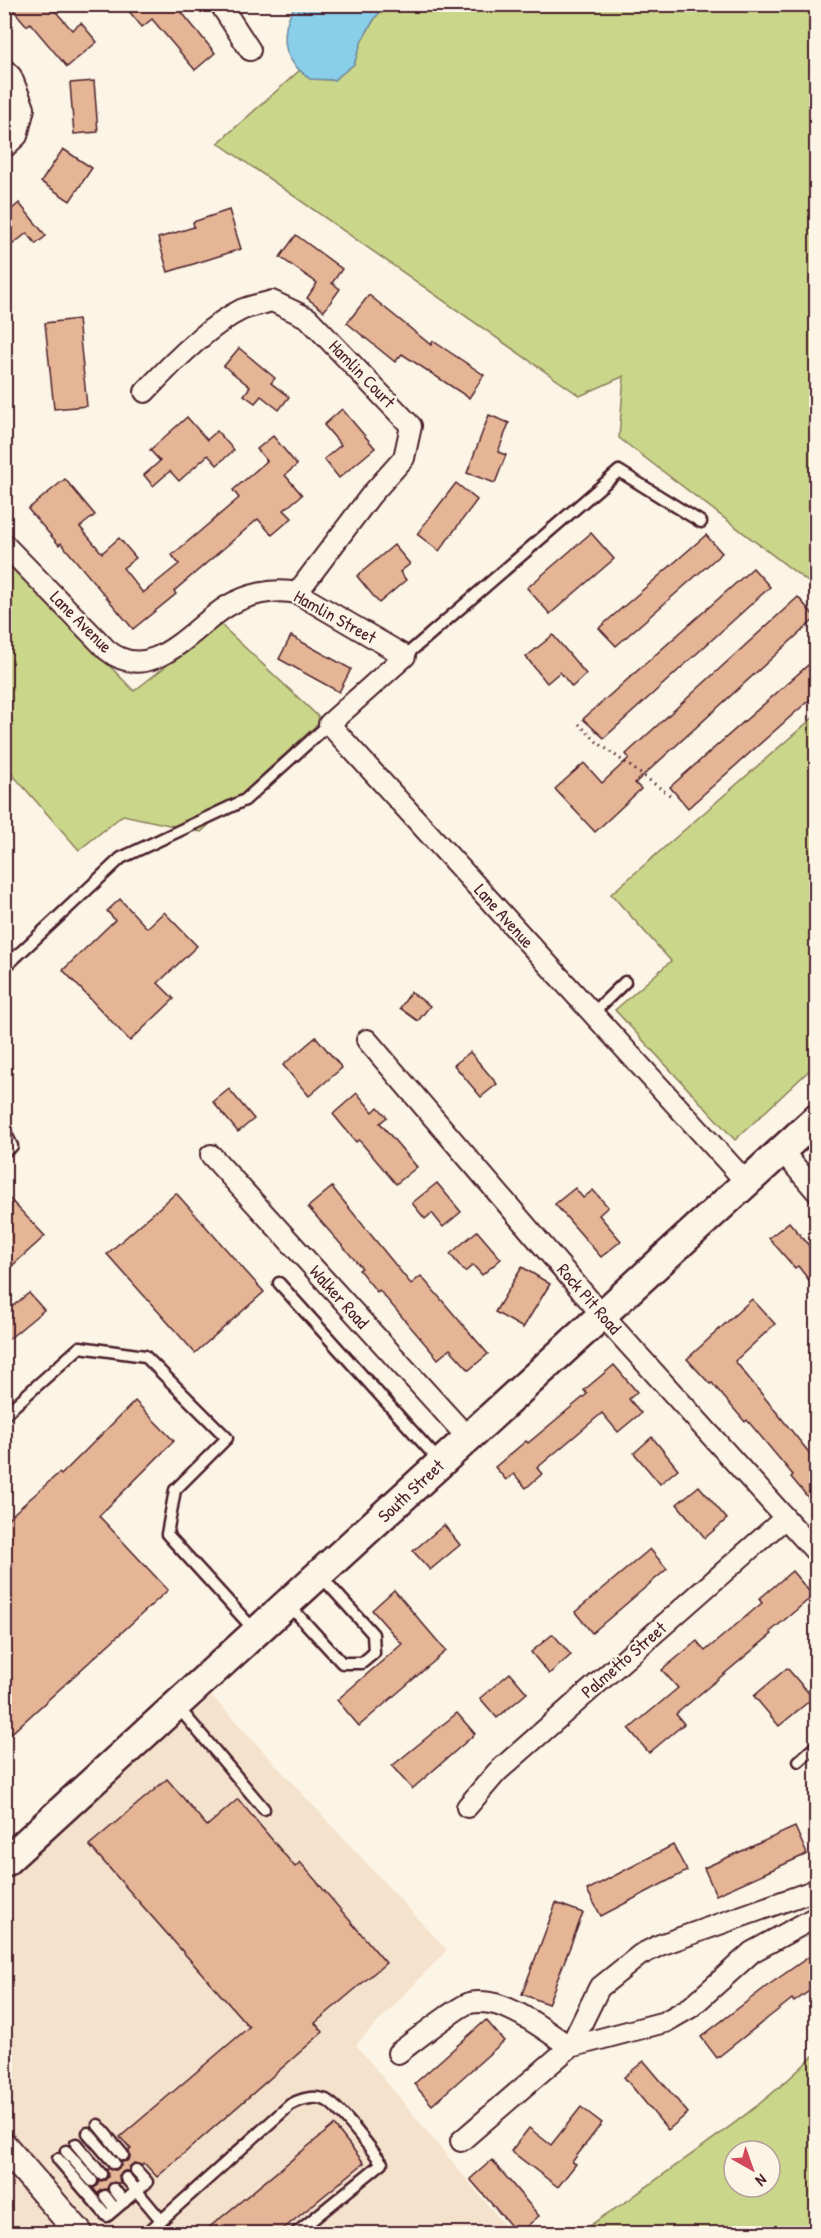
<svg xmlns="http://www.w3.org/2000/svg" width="821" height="2238" viewBox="0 0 821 2238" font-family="'Patrick Hand',sans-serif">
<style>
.built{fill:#f5e2cd}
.green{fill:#cad78a;stroke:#8a7b5a;stroke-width:1.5;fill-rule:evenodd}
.water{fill:#89cfea;stroke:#70899e;stroke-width:1.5}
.building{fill:#e5b596;stroke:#4a1f2b;stroke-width:1.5}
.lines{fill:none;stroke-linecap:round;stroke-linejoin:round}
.service-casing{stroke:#4a1f2b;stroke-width:15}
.minor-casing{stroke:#4a1f2b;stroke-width:24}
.tertiary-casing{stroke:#4a1f2b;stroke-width:30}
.secondary-casing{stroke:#4a1f2b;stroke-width:33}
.path{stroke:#4a1f2b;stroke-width:3;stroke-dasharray:1.5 4.5;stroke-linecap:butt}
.service{stroke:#fcf5e5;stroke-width:10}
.minor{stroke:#fcf5e5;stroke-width:20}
.tertiary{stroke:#fcf5e5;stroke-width:26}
.secondary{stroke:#fcf5e5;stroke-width:28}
.labels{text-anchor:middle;stroke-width:4.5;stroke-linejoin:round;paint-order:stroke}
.street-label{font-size:18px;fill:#4a1f2b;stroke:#fcf5e5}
</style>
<rect width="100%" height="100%" fill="#fcf5e5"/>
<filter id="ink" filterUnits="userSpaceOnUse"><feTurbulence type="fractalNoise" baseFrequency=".0167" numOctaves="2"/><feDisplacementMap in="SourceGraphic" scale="12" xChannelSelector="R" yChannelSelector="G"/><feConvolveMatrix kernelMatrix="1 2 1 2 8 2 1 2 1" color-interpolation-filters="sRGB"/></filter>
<g filter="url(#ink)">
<g class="built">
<path d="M212,1696L447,1950L356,2045L511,2233H92L5,2133V1876Z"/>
<path d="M5,2159L69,2233H5Z"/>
</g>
<g class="green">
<path d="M386,5H816V588L619,438L624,376L580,396L218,143L300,70L310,79L334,80L354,64L362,40L375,18Z"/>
<path d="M4,557L134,691L220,624L322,720L201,832L123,815L79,850L5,766Z"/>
<path d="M816,715V1064L735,1140L615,1010L671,961L611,894Z"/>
<path d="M816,2053V2233H582C596,2218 617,2209 634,2196C696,2150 761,2109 816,2053ZM734,2151H770V2187H734Z"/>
</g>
<path class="water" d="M297,4H386V5L375,18L362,40L354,64L334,80L310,79C304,74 297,69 293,63C280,47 284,19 297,4Z"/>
<g class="building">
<path d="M8,4H49L72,30L81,23L97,42L67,67L30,23L27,26Z"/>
<path d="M123,4H175L215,53L195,70L152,19L142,27Z"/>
<path d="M94,81L98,132L74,134L70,83Z"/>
<path d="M63,149L92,168L70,201L41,182Z"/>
<path d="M19,203L46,236L36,244L27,233L4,251V216Z"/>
<path d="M229,210L241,249L168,272L158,238L194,227L193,222Z"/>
<path d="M296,235L342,269L332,283L340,289L324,311L307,298L317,283L280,257Z"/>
<path d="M369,295L431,345L433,341L484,375L469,398L402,354L395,362L347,323Z"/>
<path d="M78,319L87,406L54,409L45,323Z"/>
<path d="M239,348L275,378L271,383L289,397L279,410L261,396L255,403L244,395L250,387L224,366Z"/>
<path d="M342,409L375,448L339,478L324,459L341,445L324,425Z"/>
<path d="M489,415L509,423L498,452L506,455L495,483L467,473Z"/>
<path d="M187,417L207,440L217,431L234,450L217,465L208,455L179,481L170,471L153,486L144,475L160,461L150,450Z"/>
<path d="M273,436L297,465L285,475L302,495L284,510L292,518L272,535L258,519L174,591L176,594L133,629L61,543L59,545L28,509L65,479L95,515L80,527L102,553L119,538L136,558L123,568L143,593L179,564L172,555L239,498L233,490L267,461L257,449Z"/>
<path d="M456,483L477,500L439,551L417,534Z"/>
<path d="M591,533L614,559L550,614L527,588Z"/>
<path d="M706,535L722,553L616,646L599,628Z"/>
<path d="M394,545L410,564L400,572L406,580L379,603L357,576Z"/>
<path d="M753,568L770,587L604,738L583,719Z"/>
<path d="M798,597L816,618L635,783L641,789L595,832L555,789L584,763L602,783L629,758L626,754Z"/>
<path d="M553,635L586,674L572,687L560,672L547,683L526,657Z"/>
<path d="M291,636L351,669L339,692L279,659Z"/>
<path d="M816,658V694L688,808L670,787Z"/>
<path d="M120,899L147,928L164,912L197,946L158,983L174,999L130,1041L63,970L115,920L107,911Z"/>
<path d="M411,992L430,1006L418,1021L400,1008Z"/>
<path d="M316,1037L342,1068L309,1096L283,1065Z"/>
<path d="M470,1052L497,1084L481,1097L454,1065Z"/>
<path d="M229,1089L254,1119L238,1132L213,1102Z"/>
<path d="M357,1093L373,1112L378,1107L387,1117L380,1123L417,1167L396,1184L359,1140L356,1142L333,1114Z"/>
<path d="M437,1183L461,1212L443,1227L432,1213L425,1219L412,1203Z"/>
<path d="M332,1187L411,1284L421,1276L488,1354L469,1370L450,1349L438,1359L379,1290L377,1292L359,1270L362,1268L308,1207Z"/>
<path d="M575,1188L583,1198L593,1190L608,1207L599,1215L621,1241L601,1257L555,1204Z"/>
<path d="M4,1193L45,1236L4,1273Z"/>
<path d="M176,1193L264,1292L195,1353L107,1254Z"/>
<path d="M789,1222L816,1254V1289L798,1266L795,1268L769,1238Z"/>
<path d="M477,1231L501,1259L482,1275L473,1265L465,1272L450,1254Z"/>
<path d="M522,1267L550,1284L523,1328L495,1312Z"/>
<path d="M29,1293L44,1310L4,1343V1313Z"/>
<path d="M752,1299L775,1324L735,1361L816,1461V1507L791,1477L793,1475L747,1420L745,1422L712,1383L710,1384L687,1359Z"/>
<path d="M614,1365L637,1392L629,1399L641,1413L618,1432L602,1413L537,1468L542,1474L526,1488L514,1474L506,1480L495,1467L526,1441L528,1443L587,1394L584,1390Z"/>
<path d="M135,1401L174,1441L99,1516L168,1590L4,1740V1522L59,1473L61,1475Z"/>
<path d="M652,1437L678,1469L660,1484L634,1453Z"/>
<path d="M699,1486L727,1519L705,1538L677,1504Z"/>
<path d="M444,1525L460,1545L430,1570L413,1551Z"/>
<path d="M650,1549L667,1569L592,1633L575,1612Z"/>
<path d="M792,1571L813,1596L770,1632L772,1634L676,1714L684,1724L649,1753L629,1729L678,1688L662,1670L697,1641L705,1651L762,1603L759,1599Z"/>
<path d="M394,1590L446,1651L359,1726L337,1700L402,1644L372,1610Z"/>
<path d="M553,1634L571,1655L549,1674L531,1652Z"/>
<path d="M787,1668L813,1698L779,1726L754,1696Z"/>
<path d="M510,1673L527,1693L497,1718L480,1698Z"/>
<path d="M457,1713L475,1734L412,1789L392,1766Z"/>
<path d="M167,1779L207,1826L238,1799L295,1867L300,1862L386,1963L315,2023L323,2032L157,2177L144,2163L142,2165L134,2163L129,2167V2171H124L119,2175L120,2183H110L107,2189L101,2190L98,2194L93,2188L97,2186L99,2181L105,2180L108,2177L107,2169L116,2170L121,2166V2162L127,2161L130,2158L129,2150L131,2149L120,2137L249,2027L89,1845Z"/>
<path d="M795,1827L807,1854L716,1895L704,1868Z"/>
<path d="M673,1845L687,1871L601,1916L587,1890Z"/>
<path d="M556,1903L583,1913L548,2004L522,1994Z"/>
<path d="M816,1952V1986L794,2002L792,1999L717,2058L701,2037L767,1986Z"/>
<path d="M486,2020L504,2041L432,2105L414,2084Z"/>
<path d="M644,2061L688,2113L668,2130L624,2077Z"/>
<path d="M581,2107L602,2123L572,2162L576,2164L558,2187L511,2151L529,2128L551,2145Z"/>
<path d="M334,2125L364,2163L277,2234H201Z"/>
<path d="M492,2160L539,2216L518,2234L470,2179Z"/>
</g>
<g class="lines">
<defs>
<g id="service">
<path d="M405,656L619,471L701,522"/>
<path d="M4,968L121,858L245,800L329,724"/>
<path d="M592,1014L625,982"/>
<path d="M4,1130L12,1146L4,1152"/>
<path d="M279,1283L441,1463"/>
<path d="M4,1415L80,1347L145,1356L227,1438L175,1490L167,1534L256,1632"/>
<path d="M289,1605L342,1663H362L374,1653L373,1634L320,1575"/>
<path d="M177,1706L264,1809"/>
<path d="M799,1761L816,1746"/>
<path d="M98,2125L123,2155"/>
<path d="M88,2133L114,2163"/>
<path d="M76,2144L101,2174"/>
<path d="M66,2151L92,2181"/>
<path d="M58,2159L107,2216L147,2182L136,2170"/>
<path d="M126,2178L161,2220"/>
<path d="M114,2189L124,2202"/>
<path d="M105,2196L115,2209"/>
<path d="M146,2234L290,2105C301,2099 313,2095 326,2100C341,2108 370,2148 382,2163L295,2234"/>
</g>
<g id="minor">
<path d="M220,4L250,50"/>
<path d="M4,69L11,76L24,108L17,136L4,148"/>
<path d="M145,392C170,365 208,326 241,310C250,306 262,304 272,301L308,318L411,426L404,458L371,495L297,593"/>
<path d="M4,544L107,650C151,686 191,629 226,607C247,594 274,588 297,593L405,656L329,724L747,1183"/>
<path d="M367,1040L603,1316L816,1552"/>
<path d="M782,1151L816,1191"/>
<path d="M211,1155L468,1438"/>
<path d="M467,1807L497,1772L785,1518"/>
<path d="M398,2053C409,2045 461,2004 470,2003C504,1996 543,2029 570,2047L665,2022L691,2007L752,1952L816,1917"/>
<path d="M461,2141L570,2047L599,1988L640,1955L660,1945L816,1890"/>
</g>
<path id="tertiary" d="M4,2146L80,2234"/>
<path id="secondary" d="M4,1863L816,1119"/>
</defs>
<use href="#service" class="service-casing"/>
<use href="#minor" class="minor-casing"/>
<use href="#tertiary" class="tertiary-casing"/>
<use href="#secondary" class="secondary-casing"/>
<path class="path" d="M579,724L597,742L671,796"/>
<use href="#service" class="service"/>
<use href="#minor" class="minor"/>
<use href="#tertiary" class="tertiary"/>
<use href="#secondary" class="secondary"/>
</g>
</g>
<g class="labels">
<g class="street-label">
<text transform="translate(362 374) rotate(46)" y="6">Hamlin Court</text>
<text transform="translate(335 617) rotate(29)" y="6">Hamlin Street</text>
<text transform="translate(81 622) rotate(45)" y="6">Lane Avenue</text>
<text transform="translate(504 916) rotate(48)" y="6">Lane Avenue</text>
<text transform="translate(339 1297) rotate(48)" y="6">Walker Road</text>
<text transform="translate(589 1299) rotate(49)" y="6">Rock Pit Road</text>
<text transform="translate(411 1491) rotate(-43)" y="6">South Street</text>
<text transform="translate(624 1660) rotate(-41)" y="6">Palmetto Street</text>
</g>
</g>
<rect width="821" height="2238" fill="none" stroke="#fcf5e5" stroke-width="24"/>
<rect x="12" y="12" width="797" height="2214" fill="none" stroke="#4a1f2b" stroke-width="2" filter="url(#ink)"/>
<g transform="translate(752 2169) rotate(140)"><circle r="28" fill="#fcf5e5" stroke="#b59f9b" stroke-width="1.5"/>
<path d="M0-4.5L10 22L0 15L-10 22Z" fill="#d1495b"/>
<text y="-9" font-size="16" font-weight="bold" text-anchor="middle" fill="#4a1f2b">N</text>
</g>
</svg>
